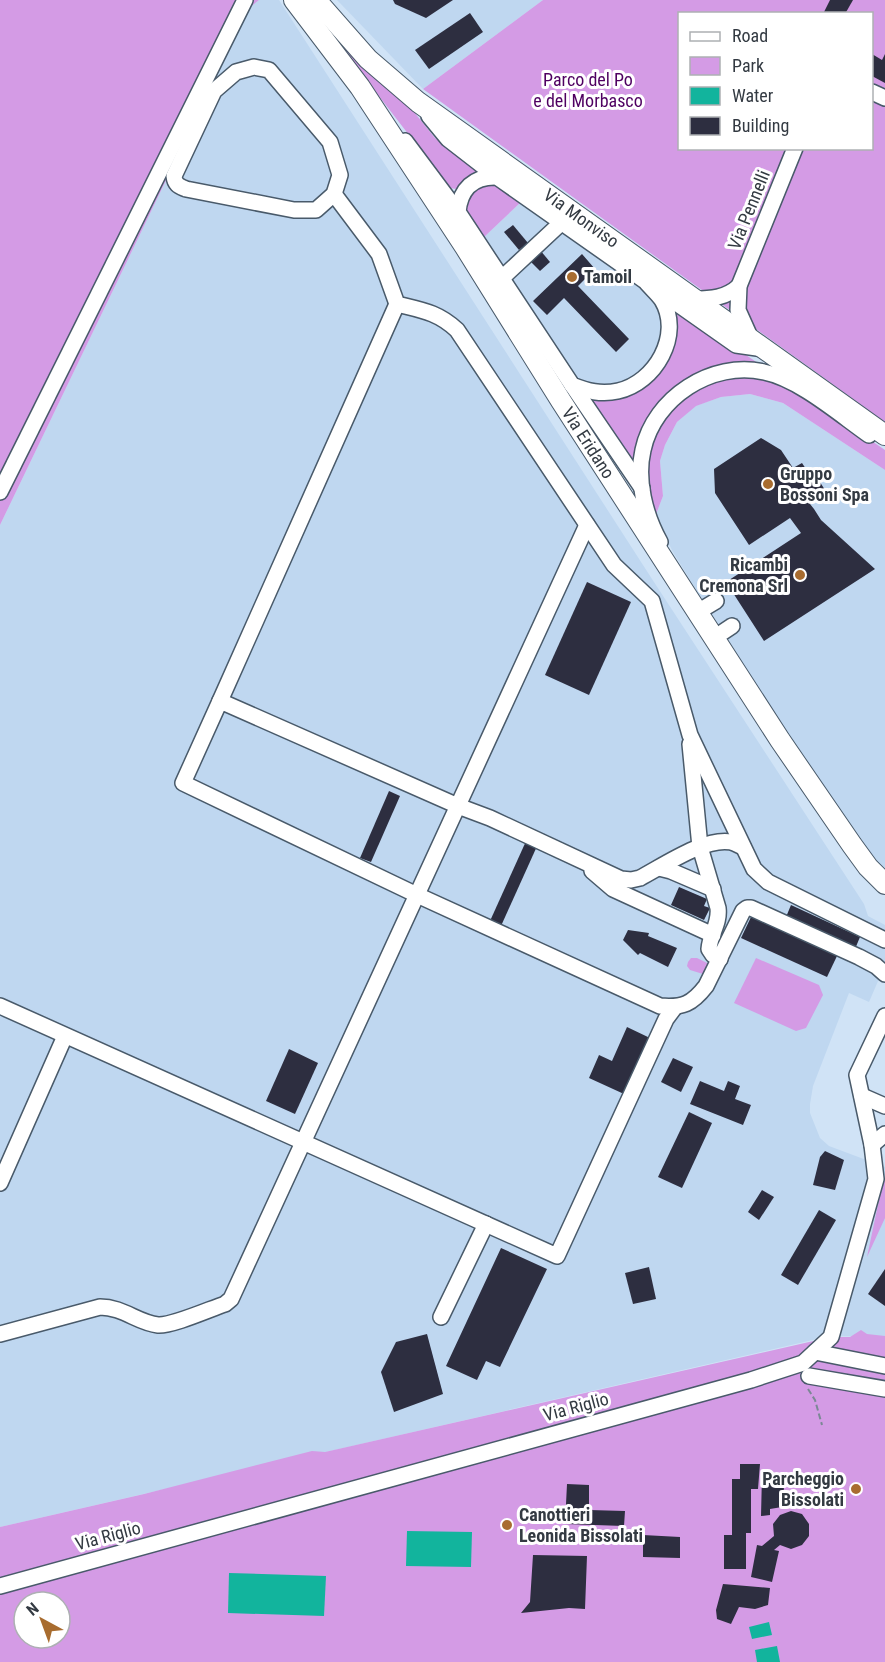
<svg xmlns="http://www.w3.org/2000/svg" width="885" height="1662" viewBox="0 0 885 1662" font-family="'Roboto Condensed',sans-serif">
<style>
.built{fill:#bfd7f0}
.green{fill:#d49be5;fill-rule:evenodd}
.water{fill:#12b49d}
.building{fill:#2d2e40}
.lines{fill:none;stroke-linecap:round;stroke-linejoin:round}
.minor-casing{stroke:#495a6a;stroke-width:18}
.major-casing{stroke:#495a6a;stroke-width:22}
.path{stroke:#7b8895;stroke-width:2;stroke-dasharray:6 3;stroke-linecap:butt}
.minor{stroke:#fff;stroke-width:15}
.major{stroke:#fff;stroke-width:20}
.poi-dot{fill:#a86c2f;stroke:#fff;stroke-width:2}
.labels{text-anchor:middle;stroke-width:6;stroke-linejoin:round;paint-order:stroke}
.park-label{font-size:18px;fill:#4f0061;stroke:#fff}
.street-label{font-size:18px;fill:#333a42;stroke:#fff}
.poi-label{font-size:18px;font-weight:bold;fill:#333a42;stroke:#fff;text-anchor:start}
</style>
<rect width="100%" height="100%" fill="#d0e3f6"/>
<g class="built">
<path d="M259,0H279L652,579L864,904L868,916L885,925V965L869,1002L849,993L813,1086L810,1104V1113L820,1138L829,1146L885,1167V1337L830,1336L0,1527V525L249,8Z"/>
<path d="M337,0H543L423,89Z"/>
<path d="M522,201L664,299L675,338L669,362L655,379L638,391L601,401L583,397L482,239Z"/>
<path d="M750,394L783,403L885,470V874L873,865L769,708L673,552L655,517L663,496L660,461L665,445L677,422L695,406L721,397Z"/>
</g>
<g class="green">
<path d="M0,0H259L249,8L0,525Z"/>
<path d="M543,0H885V422L423,89ZM680,14H872V148H680Z"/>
<path d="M329,28L406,102L435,138L477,168L476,174L464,180L456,189L450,188L327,29Z"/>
<path d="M492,183L522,201L482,239L467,215L465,204L474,187Z"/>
<path d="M664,299L885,450V470L783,403L750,394L721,397L696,406L677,422L665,445L660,461L663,496L655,517L583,397C589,398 596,400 602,400C635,400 672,374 675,339C676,327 667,310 664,299Z"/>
<path d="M691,958H697L707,963L708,968L703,974L690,970L687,966L688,962Z"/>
<path d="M756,958L819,985L823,995L806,1028L796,1031L734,1003Z"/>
<path d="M885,1176V1218L867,1257L883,1181Z"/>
<path d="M861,1330L867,1334L885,1336V1662H0V1527L144,1494L312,1451L325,1452L831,1337H850ZM24,1602H60V1638H24Z"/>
</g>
<g class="water">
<path d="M407,1531L472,1532L471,1567L406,1566Z"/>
<path d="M229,1573L326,1576L324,1616L228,1613Z"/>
<path d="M769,1622L772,1635L752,1639L749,1627Z"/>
<path d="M777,1646L780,1662H757L755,1650Z"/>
</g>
<g class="building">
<path d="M393,0H453L426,18L395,4Z"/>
<path d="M830,0H853L845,14H823Z"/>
<path d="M470,13L483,32L429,69L415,50Z"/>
<path d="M872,54L882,60L885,54V83L872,76Z"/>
<path d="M513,225L528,243L519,250L504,232Z"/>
<path d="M540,250L550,262L540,271L529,260Z"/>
<path d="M582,254L595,269L578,286L629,339L616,352L564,298L547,315L533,301Z"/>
<path d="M761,438L781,450L793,468L802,463L810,475L814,473L827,493L810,504L814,509L821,520L875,569L764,641L726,582L801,533L790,518L749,545L715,493L714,469Z"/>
<path d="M587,582L631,602L589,695L545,675Z"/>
<path d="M389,791L400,796L371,862L360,858Z"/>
<path d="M527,839L538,844L501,926L490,921Z"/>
<path d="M679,887L707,899L704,906L710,908L704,920L671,905Z"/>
<path d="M791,905L860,937L855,949L786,917Z"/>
<path d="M751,917L837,956L827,977L741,938Z"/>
<path d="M628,930L649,933L648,936L677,948L668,967L640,953L638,955L623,940Z"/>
<path d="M627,1027L650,1038L624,1094L589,1078L599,1055L612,1061Z"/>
<path d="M289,1049L318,1063L295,1114L266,1101Z"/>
<path d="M673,1058L693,1067L681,1092L661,1082Z"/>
<path d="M700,1081L724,1091L728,1081L740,1086L735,1099L751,1105L743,1125L690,1104Z"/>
<path d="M689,1112L712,1123L682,1188L658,1177Z"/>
<path d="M825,1151L844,1160L835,1190L813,1185L820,1157Z"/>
<path d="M762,1190L774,1197L759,1220L748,1212Z"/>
<path d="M819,1210L836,1220L798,1285L781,1275Z"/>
<path d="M501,1248L547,1269L500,1367L486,1361L477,1380L446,1366Z"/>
<path d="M649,1267L656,1299L633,1304L625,1273Z"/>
<path d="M885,1269V1306L868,1294Z"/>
<path d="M427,1334L443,1394L394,1412L381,1372L396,1342Z"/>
<path d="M740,1464H760L758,1489H751V1533H746V1569H724V1535H732V1479H740Z"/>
<path d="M762,1474L785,1477L782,1507L770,1509V1515L761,1516Z"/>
<path d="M567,1484L589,1485V1510L625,1511L624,1526L565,1524Z"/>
<path d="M791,1511L802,1514L809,1524V1536L802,1545L791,1549L780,1545L774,1550L779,1551L772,1582L751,1577L757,1545L762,1546L774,1536L773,1524L780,1515Z"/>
<path d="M643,1535L680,1537V1558L643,1557Z"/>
<path d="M533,1555L587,1556L585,1609L569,1608L521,1613L530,1602Z"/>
<path d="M723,1584L770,1588L768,1605L755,1609L739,1607L731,1624L717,1619L716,1610Z"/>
</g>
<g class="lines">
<defs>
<g id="minor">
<path d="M254,67L269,70L330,142L340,175L334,194L316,210H294L186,189C179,186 175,185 174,176L214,91L236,72Z"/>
<path d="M872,92L885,98"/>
<path d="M429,116L448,139L497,177"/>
<path d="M405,141L458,212"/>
<path d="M334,194L379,254L397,304C421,310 438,312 457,330L614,565L652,601L690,735L754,869L768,882L885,940"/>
<path d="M502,278L561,223"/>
<path d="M646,282C651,288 658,294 662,300C683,335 655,383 618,391C601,395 587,391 572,385L458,212C460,189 474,176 497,177L736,345L764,349"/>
<path d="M694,299C711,299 726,298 739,286"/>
<path d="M751,339L738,310L739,286L795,148"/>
<path d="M572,385L642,488"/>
<path d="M0,492L245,0"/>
<path d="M660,542C645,515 636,480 643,450C654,398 712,360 764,372C799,379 839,414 869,435"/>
<path d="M706,607L716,601"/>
<path d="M723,632L732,626"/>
<path d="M220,701L397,304"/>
<path d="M690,744L700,847L718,908C720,924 710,934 709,949L713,955L720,959"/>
<path d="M743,847C740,846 735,843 731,842C705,837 663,866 640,878L631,880L621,879L490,818L458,806L220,701L183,783L417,895L660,1006C683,1008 692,1004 706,986L743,911L747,908H751L859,957L876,966L885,974"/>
<path d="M659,868L671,871L713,889"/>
<path d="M592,871L613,889L713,935"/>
<path d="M0,1006L557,1256L666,1019L675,1007"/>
<path d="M862,1096L885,1106"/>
<path d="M872,1145L885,1134"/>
<path d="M0,1183L65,1036"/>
<path d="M441,1317L486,1224"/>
<path d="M0,1334L100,1307C123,1307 138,1323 158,1325C172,1326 210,1309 225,1304L231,1299L587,525"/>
<path d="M815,1352L885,1366"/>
<path d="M809,1376L885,1389"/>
<path d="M0,1586L751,1380L803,1363L831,1337L876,1179L872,1145L857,1075L885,1016"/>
</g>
<g id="major">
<path id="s1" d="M294,0L360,87L465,247L561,401L780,740L852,845L868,867L885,884"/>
<path id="s2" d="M316,0L368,59L418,102L885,435"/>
</g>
</defs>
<use href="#minor" class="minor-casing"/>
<use href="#major" class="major-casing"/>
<path class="path" d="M808,1389L815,1400L822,1425"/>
<use href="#minor" class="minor"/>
<use href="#major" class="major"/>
</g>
<g class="poi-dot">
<circle cx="572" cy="277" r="6"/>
<circle cx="768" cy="484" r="6"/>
<circle cx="800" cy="575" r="6"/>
<circle cx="856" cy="1489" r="6"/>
<circle cx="507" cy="1525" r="6"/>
</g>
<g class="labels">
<g class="park-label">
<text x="588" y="86">Parco del Po<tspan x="588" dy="21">e del Morbasco</tspan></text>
</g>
<g class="street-label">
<text transform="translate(749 210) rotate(-68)" y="6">Via Pennelli</text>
<text dy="6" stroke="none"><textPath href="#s2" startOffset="345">Via Monviso</textPath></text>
<text dy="6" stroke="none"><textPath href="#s1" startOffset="532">Via Eridano</textPath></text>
<text transform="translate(576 1407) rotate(-15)" y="6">Via Riglio</text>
<text transform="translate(108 1536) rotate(-15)" y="6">Via Riglio</text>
</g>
<g class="poi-label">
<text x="584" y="283">Tamoil</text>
<text x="780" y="480">Gruppo<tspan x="780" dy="21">Bossoni Spa</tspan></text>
<text x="788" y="571" text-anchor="end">Ricambi<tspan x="788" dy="21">Cremona Srl</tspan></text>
<text x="844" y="1485" text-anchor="end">Parcheggio<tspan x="844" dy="21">Bissolati</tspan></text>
<text x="519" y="1521">Canottieri<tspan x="519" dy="21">Leonida Bissolati</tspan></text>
</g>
</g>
<rect x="678" y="12" width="195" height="138" fill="#ffffff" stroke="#adb0b3" stroke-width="1.5"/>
<rect x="690" y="32" width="30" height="9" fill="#ffffff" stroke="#adb0b3" stroke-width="1.5"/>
<text x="732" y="42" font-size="18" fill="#333a42">Road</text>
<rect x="690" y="57" width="30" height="18" fill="#d49be5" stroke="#adb0b3" stroke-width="1.5"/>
<text x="732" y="72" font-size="18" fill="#333a42">Park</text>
<rect x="690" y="87" width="30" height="18" fill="#12b49d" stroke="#adb0b3" stroke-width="1.5"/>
<text x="732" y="102" font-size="18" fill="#333a42">Water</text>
<rect x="690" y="117" width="30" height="18" fill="#2d2e40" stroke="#adb0b3" stroke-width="1.5"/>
<text x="732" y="132" font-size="18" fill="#333a42">Building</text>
<g transform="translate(42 1620) rotate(319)"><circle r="28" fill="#ffffff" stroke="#adb0b3" stroke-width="1.5"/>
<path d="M0-4.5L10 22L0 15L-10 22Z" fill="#a86c2f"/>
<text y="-9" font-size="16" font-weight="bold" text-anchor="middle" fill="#333a42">N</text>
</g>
</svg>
